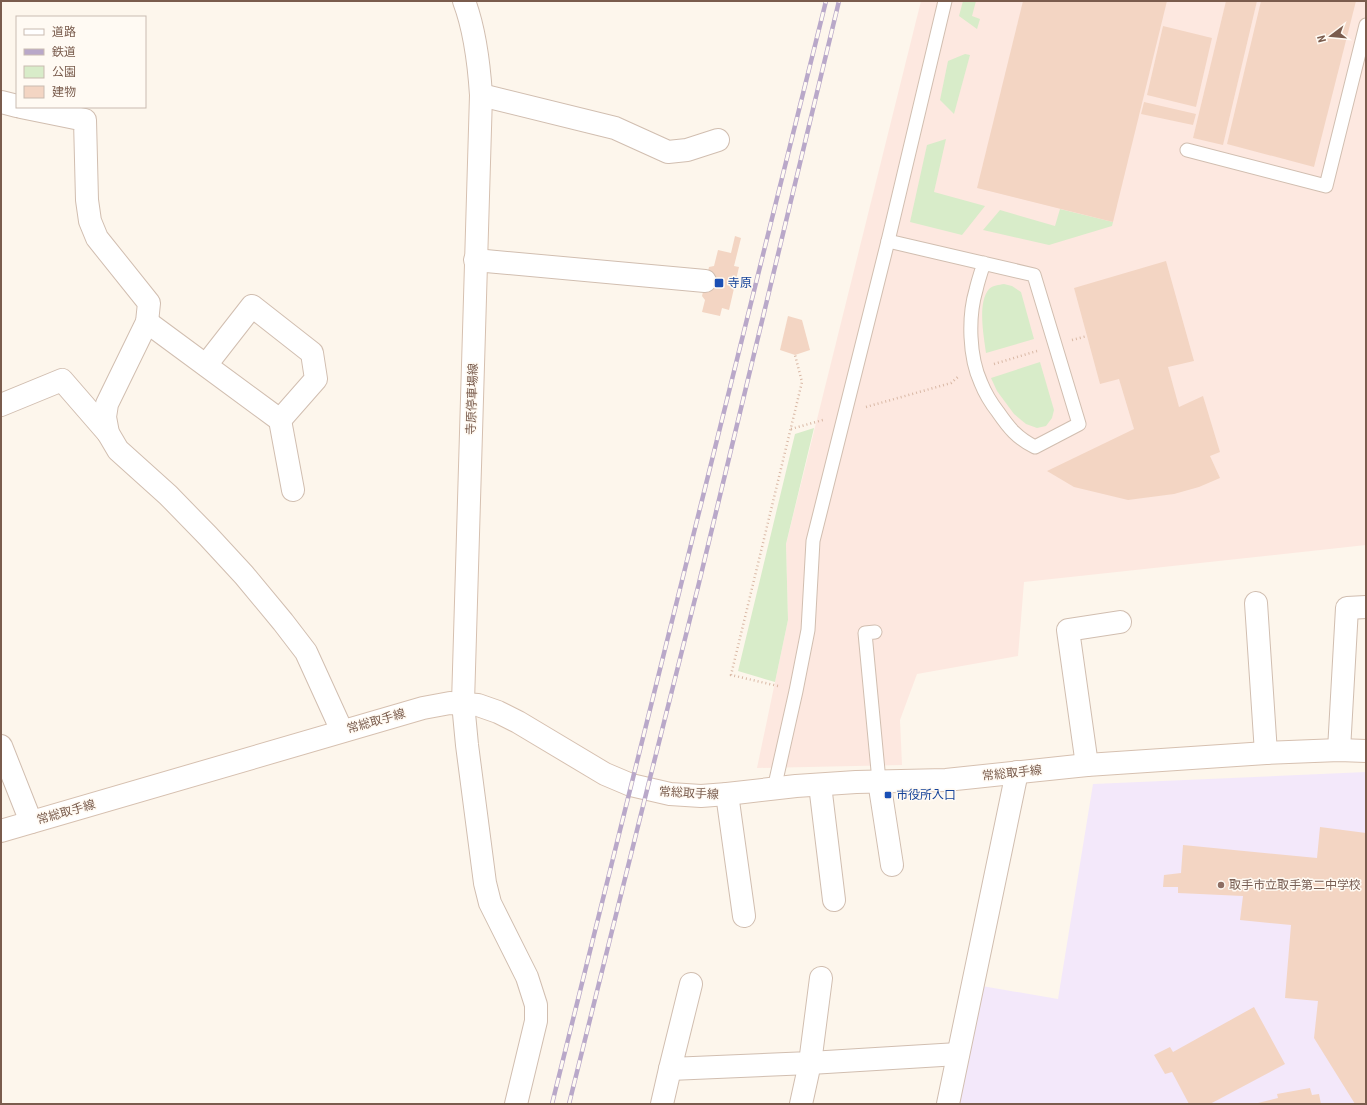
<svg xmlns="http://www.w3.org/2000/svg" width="1367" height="1105" viewBox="0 0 1367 1105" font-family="'Roboto Condensed','Noto Sans JP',sans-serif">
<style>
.commercial{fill:#fde8e0}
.education{fill:#f3e8fa}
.green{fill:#d8ecc9}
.building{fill:#f3d5c3}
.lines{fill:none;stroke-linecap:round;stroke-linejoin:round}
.service-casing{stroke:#d1beb0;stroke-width:15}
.minor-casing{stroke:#d1beb0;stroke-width:24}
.tertiary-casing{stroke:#d1beb0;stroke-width:24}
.secondary-casing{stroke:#d6c0b0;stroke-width:24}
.path{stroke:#d9b8a5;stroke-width:2.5;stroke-dasharray:1 3;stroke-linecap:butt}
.service{stroke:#fff;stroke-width:13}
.minor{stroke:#fff;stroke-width:22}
.tertiary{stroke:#fff;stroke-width:22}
.secondary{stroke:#fff;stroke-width:22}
.rail-casing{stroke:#b9a8c9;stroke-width:4.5}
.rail{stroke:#fffaf3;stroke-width:3;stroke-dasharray:9;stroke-linecap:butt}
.transit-dot{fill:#1a4fb4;stroke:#fffaf3;stroke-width:1.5}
.education-dot{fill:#8d6e63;stroke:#fffaf3;stroke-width:1.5}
.labels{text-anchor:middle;stroke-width:3;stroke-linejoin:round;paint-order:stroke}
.transit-label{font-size:12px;fill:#164399;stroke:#fffaf3;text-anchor:start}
.street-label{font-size:12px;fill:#7a5c4d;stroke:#fffaf3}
.education-label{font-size:12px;fill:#785e54;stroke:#fffaf3;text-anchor:start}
</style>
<rect width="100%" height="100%" fill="#fdf6ec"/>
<path class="commercial" d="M921,1H1366V545L1024,582L1018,656L917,674L900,720L902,765L757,768L788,620L786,544Z"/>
<path class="education" d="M1366,772V1104H958L982,986L1058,999L1093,784Z"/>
<g class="green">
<path d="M963,1H976L972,16L980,19L977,29L959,16Z"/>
<path d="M965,54L970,55L954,114L940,100L948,61Z"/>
<path d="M946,139L934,192L985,206L962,235L910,222L927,145Z"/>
<path d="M1060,209L1113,222L1112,226L1049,245L983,230L1000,210L1055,226Z"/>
<path d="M1004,284L1012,286L1021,292L1034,339L986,353C984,337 977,303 989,289C993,285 999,285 1004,284Z"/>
<path d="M1040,362L1054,410L1052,418L1046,426L1037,428L1026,424L1014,414L997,391L991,378Z"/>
<path d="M814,428L786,544L788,620L775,682L738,671L795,434Z"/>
</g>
<g class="building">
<path d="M1023,1H1167L1113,222L977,188Z"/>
<path d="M1226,1H1257L1223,145L1193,138Z"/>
<path d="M1261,1H1356L1314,167L1227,144Z"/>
<path d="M1163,26L1212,38L1196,107L1147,95Z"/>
<path d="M1144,102L1196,114L1193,125L1141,114Z"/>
<path d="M735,236L741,238L734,266L739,267L729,310L722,308L720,316L702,312L705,300L702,296L709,267L714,266L718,250L731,253Z"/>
<path d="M1166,261L1194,361L1168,367L1179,407L1203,396L1220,452L1210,456L1220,478L1199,487L1174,494L1128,500L1074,487L1047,471L1134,429L1119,379L1100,384L1074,288Z"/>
<path d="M788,316L802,320L810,350L795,355L780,350Z"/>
<path d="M1320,827L1366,833V1010L1365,1027L1366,1030V1104H1355L1314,1038L1318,1001L1285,998L1291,925L1240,920L1243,896L1178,893V887H1163L1164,875L1181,873L1183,845L1317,858Z"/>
<path d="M1254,1007L1285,1064L1210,1104H1189L1172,1072L1165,1074L1154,1055L1170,1047L1173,1052Z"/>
<path d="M1310,1088L1312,1095L1319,1094L1321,1104H1254L1278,1098L1277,1094Z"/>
</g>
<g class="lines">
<defs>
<g id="service">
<path d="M1187,150L1326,186L1366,25"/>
<path d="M888,241L1034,275L1079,424L1035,447C1017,438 1009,428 998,412C991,403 985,393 981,383C969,357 968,317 976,290C978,281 981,272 984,263"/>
<path d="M875,632L865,633L879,781"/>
<path d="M774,789L796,691L808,630L813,541L888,241L945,1"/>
</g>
<g id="minor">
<path d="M481,95L615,128L668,152L687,150L718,140"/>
<path d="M1,102L17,106"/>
<path d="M21,107L85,120L87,200L90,221L97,238L149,303L147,322L107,404L105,417L108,433L118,450L168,495L208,536L244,575L283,622L306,652L342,731"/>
<path d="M475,260L705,281"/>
<path d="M147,322L280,420L293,490"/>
<path d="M206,365L252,306L312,353L316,379L280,420"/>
<path d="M1,405L62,380L108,433"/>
<path d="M1256,603L1266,753"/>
<path d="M463,703L467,745L485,883L490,903L527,977L536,1005V1021L516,1104"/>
<path d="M1,746L31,822"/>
<path d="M1339,750L1347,608L1366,607"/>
<path d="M1087,765L1068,630L1120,622"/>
<path d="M879,781L892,865"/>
<path d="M820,785L834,900"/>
<path d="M727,794L744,916"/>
<path d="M691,984L670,1069L810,1063L821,978"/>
<path d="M662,1104L670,1069"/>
<path d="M801,1104L810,1063L958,1054"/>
</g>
<g id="tertiary">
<path d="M464,1C475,30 479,64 481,95"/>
<path d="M948,1104L1017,772"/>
</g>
<g id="secondary">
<path d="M463,703L481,95"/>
<path d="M1,831L423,708L450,703L478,705L498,712L518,722L605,774L631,785L670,794L701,796L727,794L796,786L856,782L946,780L1087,765L1266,753L1339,750L1366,751"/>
</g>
</defs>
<use href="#service" class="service-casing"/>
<use href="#minor" class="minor-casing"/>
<use href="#tertiary" class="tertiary-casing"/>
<use href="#secondary" class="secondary-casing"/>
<g class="path">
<path d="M1072,340L1087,336"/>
<path d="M994,364L1037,351"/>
<path d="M866,407L951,383L959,376"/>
<path d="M791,429L823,420"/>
<path d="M778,686L731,675L802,382L795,355"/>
</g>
<use href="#service" class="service"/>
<use href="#minor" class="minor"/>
<use href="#tertiary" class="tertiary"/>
<use href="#secondary" class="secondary"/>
<defs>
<g id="rail">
<path d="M552,1104L826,1"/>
<path d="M569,1104L647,790L698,587L839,1"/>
</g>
</defs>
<use href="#rail" class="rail-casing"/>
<use href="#rail" class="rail"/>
</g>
<g class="transit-dot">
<rect x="714" y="278" width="10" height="10" rx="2"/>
<rect x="884" y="791" width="8" height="8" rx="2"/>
</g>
<circle class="education-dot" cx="1221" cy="885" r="4"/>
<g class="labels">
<g class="transit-label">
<text x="728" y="287">寺原</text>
<text x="896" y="799">市役所入口</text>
</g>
<g class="street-label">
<text transform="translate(472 399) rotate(-88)" y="4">寺原停車場線</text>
<text transform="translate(376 721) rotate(-16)" y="4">常総取手線</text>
<text transform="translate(1012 773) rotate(-6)" y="4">常総取手線</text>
<text transform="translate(689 793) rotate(3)" y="4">常総取手線</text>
<text transform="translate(66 812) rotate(-16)" y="4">常総取手線</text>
</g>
<g class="education-label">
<text x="1229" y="889">取手市立取手第二中学校</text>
</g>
</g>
<rect width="1367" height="1105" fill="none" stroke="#7a5c4d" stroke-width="4"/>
<rect x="16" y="16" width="130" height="92" fill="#fffaf3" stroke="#cabbb1"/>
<rect x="24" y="29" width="20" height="6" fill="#ffffff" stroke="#cabbb1"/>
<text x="52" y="36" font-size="12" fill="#7a5c4d">道路</text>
<rect x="24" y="49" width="20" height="6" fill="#b9a8c9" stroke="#cabbb1"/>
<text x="52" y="56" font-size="12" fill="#7a5c4d">鉄道</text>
<rect x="24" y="66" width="20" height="12" fill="#d8ecc9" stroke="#cabbb1"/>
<text x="52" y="76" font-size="12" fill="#7a5c4d">公園</text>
<rect x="24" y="86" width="20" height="12" fill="#f3d5c3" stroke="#cabbb1"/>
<text x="52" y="96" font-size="12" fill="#7a5c4d">建物</text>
<g transform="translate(1331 36) rotate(254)" stroke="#fffaf3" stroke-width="3" paint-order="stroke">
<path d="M0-3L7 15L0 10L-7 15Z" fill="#7a5c4d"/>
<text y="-6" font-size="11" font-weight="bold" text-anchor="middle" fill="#7a5c4d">N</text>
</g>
</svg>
